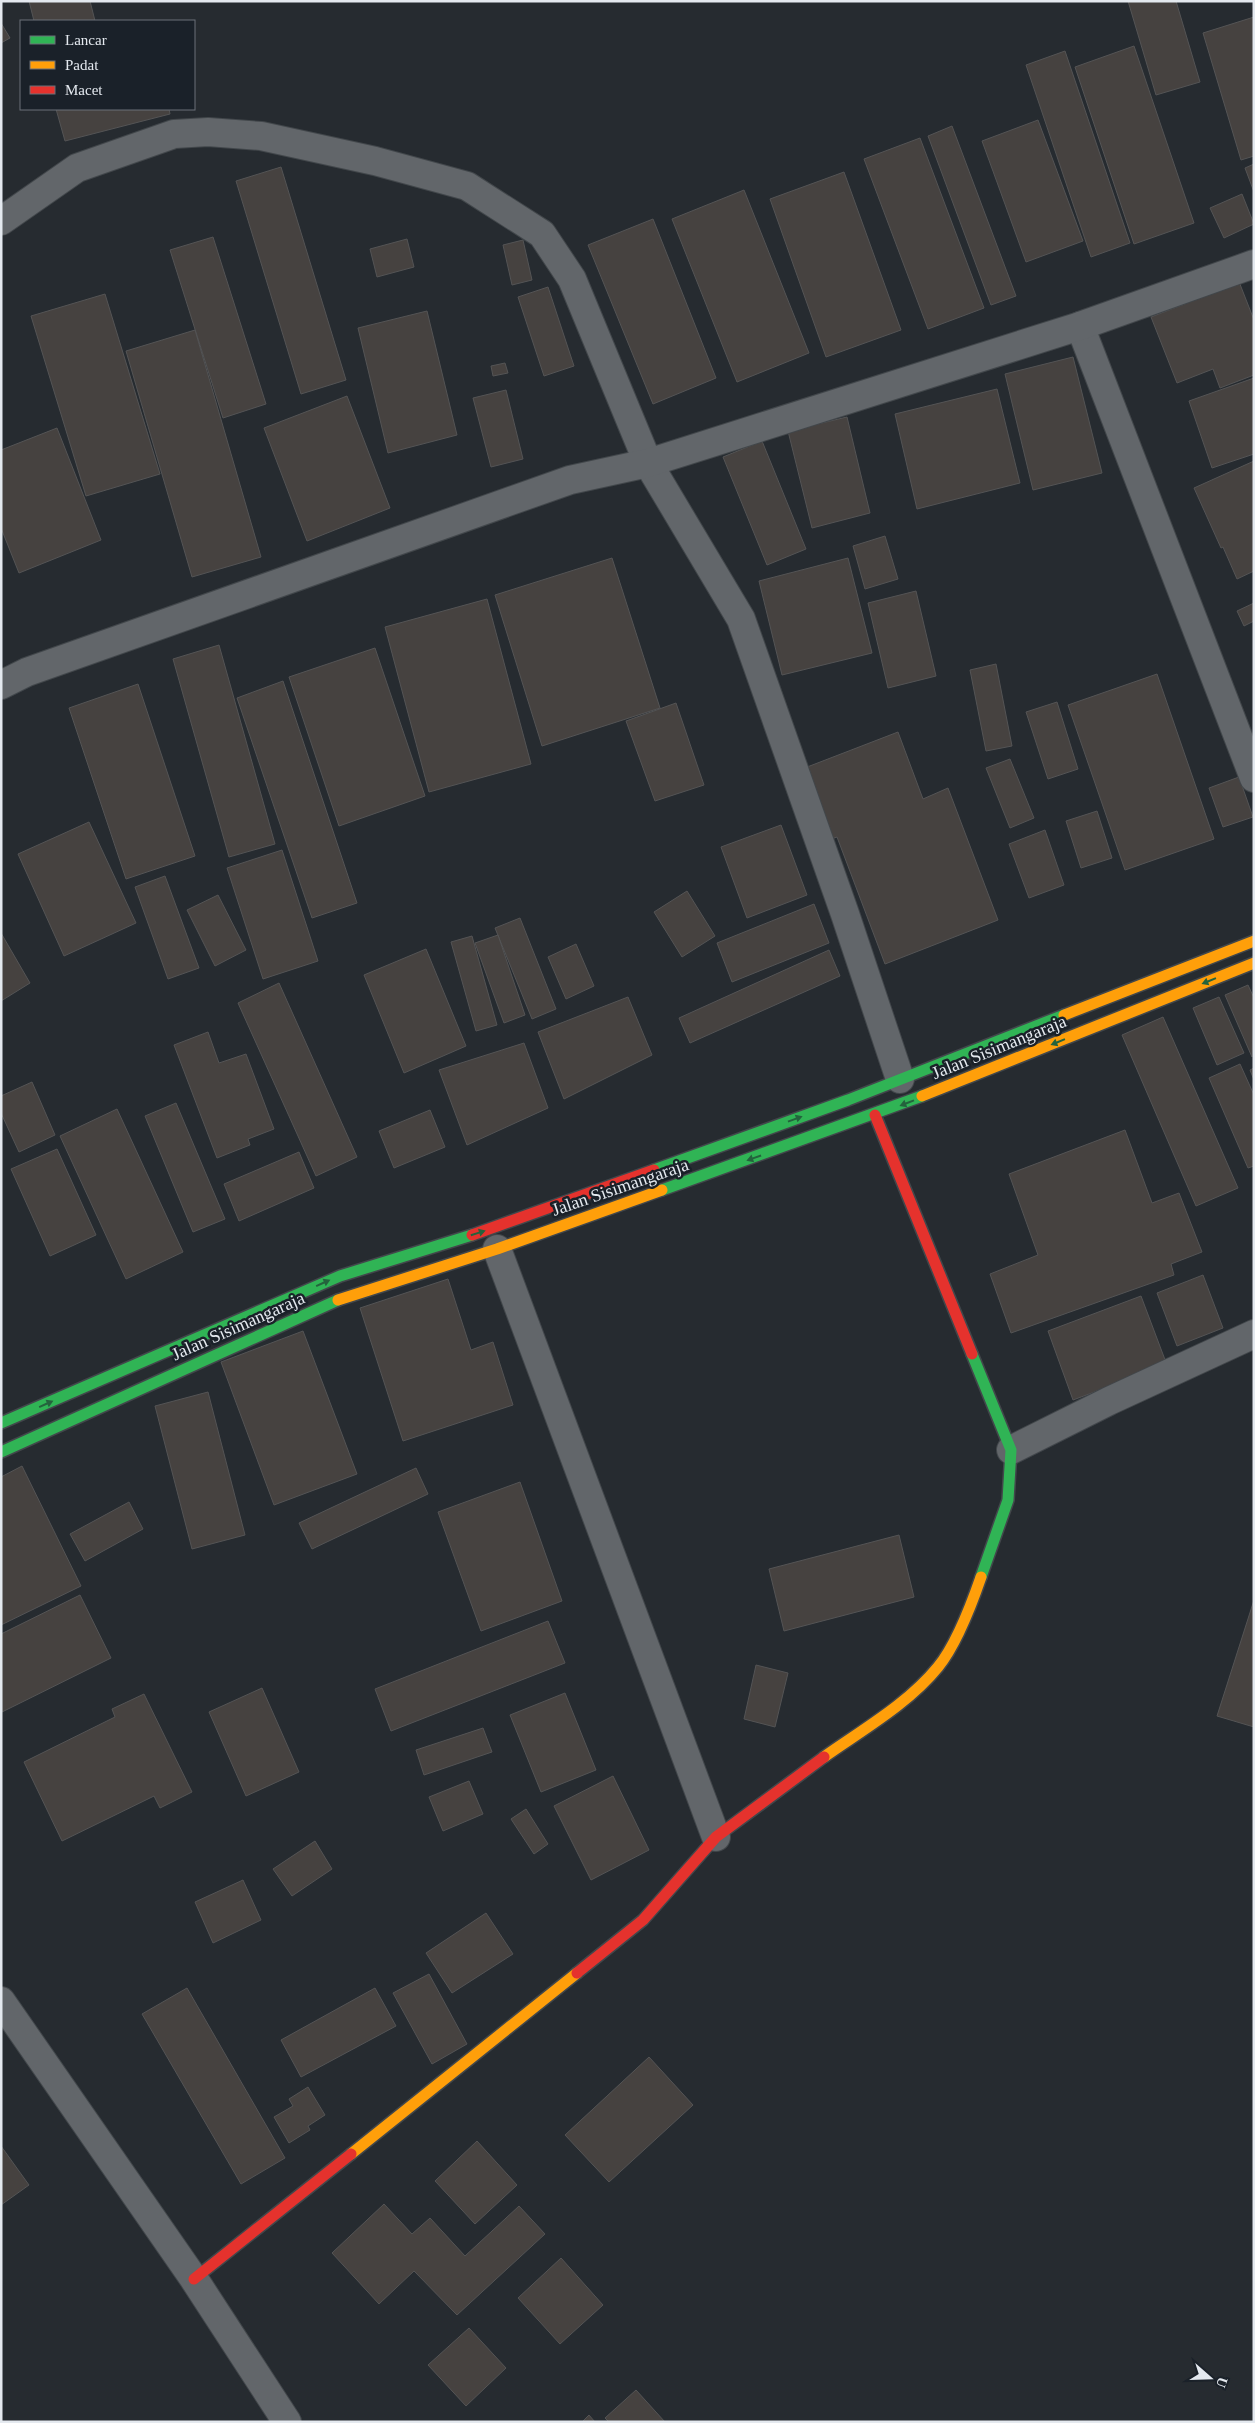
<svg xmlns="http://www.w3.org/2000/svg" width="1255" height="2423" viewBox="0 0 1255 2423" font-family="Georgia,serif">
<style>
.building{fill:#464240;stroke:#545455}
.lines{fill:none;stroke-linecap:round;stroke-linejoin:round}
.street-casing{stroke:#42474b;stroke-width:30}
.fast-casing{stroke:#42474b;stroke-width:14}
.slow-casing{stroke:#42474b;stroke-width:14}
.jam-casing{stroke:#42474b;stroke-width:14}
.street{stroke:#62666a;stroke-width:28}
.fast{stroke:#30b455;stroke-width:11}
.slow{stroke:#ff9f0a;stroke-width:11}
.jam{stroke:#e5322d;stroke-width:11}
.oneway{fill:#24633d}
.labels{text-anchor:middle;stroke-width:5;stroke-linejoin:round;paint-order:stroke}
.street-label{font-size:18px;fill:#e4e9ef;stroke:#1a2129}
</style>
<rect width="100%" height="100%" fill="#262b30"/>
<g class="building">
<path d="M29,1H90L95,21H34Z"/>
<path d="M1128,1H1176L1200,82L1156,95Z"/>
<path d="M1254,17V156L1241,160L1203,33Z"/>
<path d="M1,23L10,38L1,43Z"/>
<path d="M1134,46L1194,223L1134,244L1075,67Z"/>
<path d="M1065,51L1130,243L1091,257L1026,65Z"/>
<path d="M56,109H169L170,114L65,141Z"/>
<path d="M1038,120L1083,241L1026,262L982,141Z"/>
<path d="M952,126L1016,296L991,305L928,136Z"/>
<path d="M920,138L984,308L928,329L864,159Z"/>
<path d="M1254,164V192L1245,168Z"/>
<path d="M281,167L346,380L301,394L236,181Z"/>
<path d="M844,172L901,330L826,357L770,199Z"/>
<path d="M744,190L809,353L737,382L672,219Z"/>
<path d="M1242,194L1254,224L1224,238L1210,208Z"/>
<path d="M653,219L716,378L653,404L588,245Z"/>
<path d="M213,237L266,404L223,418L170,250Z"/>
<path d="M407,239L414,267L377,277L370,249Z"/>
<path d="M523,240L532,280L512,285L503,245Z"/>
<path d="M1236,274L1254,320V375L1220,388L1213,369L1177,383L1151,317L1187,303L1184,294Z"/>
<path d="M548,287L574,366L544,376L518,297Z"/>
<path d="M105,294L160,474L86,496L31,316Z"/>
<path d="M427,311L457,435L388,453L358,328Z"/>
<path d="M195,330L261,557L192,577L126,351Z"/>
<path d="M1073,357L1102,473L1033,490L1005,374Z"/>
<path d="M505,363L508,373L493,376L491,366Z"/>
<path d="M1254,378V454L1212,468L1189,401Z"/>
<path d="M997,389L1020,483L917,509L895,414Z"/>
<path d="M506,390L523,459L491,467L473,398Z"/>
<path d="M347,396L390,508L307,541L264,428Z"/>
<path d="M847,417L870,513L812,528L788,431Z"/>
<path d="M57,428L101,540L19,573L1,528V450Z"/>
<path d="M762,441L806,549L767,565L723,457Z"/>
<path d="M1254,461V571L1237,579L1223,547L1221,548L1194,488Z"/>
<path d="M885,536L898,579L865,589L853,546Z"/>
<path d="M612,558L660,708L542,746L495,595Z"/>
<path d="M848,558L872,653L782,675L759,581Z"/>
<path d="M916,591L936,676L888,688L868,603Z"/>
<path d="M487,599L531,764L429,792L385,627Z"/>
<path d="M1254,603V621L1244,626L1237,611Z"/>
<path d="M219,645L275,844L229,857L173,659Z"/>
<path d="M375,648L425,796L339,826L289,677Z"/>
<path d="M996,664L1012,746L986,751L970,670Z"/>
<path d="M1157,674L1214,839L1125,870L1068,705Z"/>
<path d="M283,681L357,903L312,918L237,698Z"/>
<path d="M138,684L195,856L126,879L69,708Z"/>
<path d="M1057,702L1078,769L1048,779L1026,712Z"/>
<path d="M676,703L704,785L655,801L626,721Z"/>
<path d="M898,732L923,799L948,788L998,920L885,964L837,837L829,840L802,769Z"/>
<path d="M1010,759L1034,818L1010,828L986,768Z"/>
<path d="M1239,777L1253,817L1223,827L1209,788Z"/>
<path d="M1097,811L1112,858L1081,868L1066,821Z"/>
<path d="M89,822L136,923L64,956L18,854Z"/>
<path d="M781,825L807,895L747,918L721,847Z"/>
<path d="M1045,830L1064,885L1029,898L1009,844Z"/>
<path d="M282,850L318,961L263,979L227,868Z"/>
<path d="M165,876L199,968L168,979L135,887Z"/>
<path d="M687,891L715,936L682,957L654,912Z"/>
<path d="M218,895L246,950L215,966L187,910Z"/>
<path d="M814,904L829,943L732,982L717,943Z"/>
<path d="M520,918L556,1009L532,1019L495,928Z"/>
<path d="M1,933L30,983L1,1001Z"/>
<path d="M498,935L525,1015L504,1023L475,943Z"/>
<path d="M472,936L497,1025L476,1031L451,942Z"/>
<path d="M576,944L594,986L566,999L548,957Z"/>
<path d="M426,949L466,1046L404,1073L364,975Z"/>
<path d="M829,950L840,976L690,1043L679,1018Z"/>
<path d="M279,983L357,1157L316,1176L238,1003Z"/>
<path d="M1248,985L1254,998L1252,1057L1225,995Z"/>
<path d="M628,997L652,1055L564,1099L538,1032Z"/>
<path d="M1219,997L1244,1053L1217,1065L1193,1008Z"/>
<path d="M1163,1017L1238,1188L1196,1206L1122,1035Z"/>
<path d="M208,1032L219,1063L246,1054L274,1129L248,1139L250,1145L217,1158L174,1045Z"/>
<path d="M524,1043L548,1108L467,1145L439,1070Z"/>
<path d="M1240,1064L1254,1095V1166L1248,1168L1209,1078Z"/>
<path d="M1254,1068V1080L1250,1070Z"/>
<path d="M32,1082L55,1135L19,1152L1,1113V1096Z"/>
<path d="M176,1103L225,1219L193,1232L145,1116Z"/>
<path d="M117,1109L183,1252L126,1279L60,1136Z"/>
<path d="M430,1110L445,1147L394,1168L379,1131Z"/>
<path d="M1125,1130L1152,1203L1179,1193L1202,1252L1171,1264L1174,1275L1011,1333L990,1274L1038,1255L1009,1174Z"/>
<path d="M57,1149L96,1235L50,1256L11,1169Z"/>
<path d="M299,1152L314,1188L239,1221L224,1184Z"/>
<path d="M1203,1275L1223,1328L1177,1346L1157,1293Z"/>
<path d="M448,1279L471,1350L493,1342L513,1405L403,1441L360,1308Z"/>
<path d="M1141,1296L1167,1365L1073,1400L1048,1331Z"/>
<path d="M303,1331L357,1474L274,1505L221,1362Z"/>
<path d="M208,1392L245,1535L192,1549L155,1406Z"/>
<path d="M22,1466L81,1586L1,1625V1477Z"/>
<path d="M416,1468L428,1494L312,1549L299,1523Z"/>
<path d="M520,1482L562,1601L481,1631L438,1512Z"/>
<path d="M129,1502L143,1529L85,1561L70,1534Z"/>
<path d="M899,1535L914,1597L784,1631L769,1569Z"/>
<path d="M80,1595L111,1658L2,1712L1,1634Z"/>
<path d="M1254,1600V1727L1217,1716Z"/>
<path d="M548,1621L565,1663L391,1731L375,1689Z"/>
<path d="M756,1665L788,1673L775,1727L744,1719Z"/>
<path d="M262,1688L299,1772L246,1796L209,1712Z"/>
<path d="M565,1693L596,1770L541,1792L510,1715Z"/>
<path d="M144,1694L192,1792L160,1808L154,1796L62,1841L24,1762L115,1717L112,1709Z"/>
<path d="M483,1728L492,1752L424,1775L416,1750Z"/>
<path d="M613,1776L649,1850L591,1880L554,1806Z"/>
<path d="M469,1781L483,1814L443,1831L429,1797Z"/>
<path d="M526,1809L548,1844L534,1854L511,1819Z"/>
<path d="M315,1841L332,1869L292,1896L273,1869Z"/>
<path d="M243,1880L261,1920L213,1943L195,1902Z"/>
<path d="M486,1913L513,1954L452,1993L426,1953Z"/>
<path d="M429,1974L467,2044L432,2064L393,1993Z"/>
<path d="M187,1988L285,2158L241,2184L142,2014Z"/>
<path d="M375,1988L396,2026L301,2077L281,2040Z"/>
<path d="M649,2057L693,2105L609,2182L565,2135Z"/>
<path d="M308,2087L325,2115L308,2126L310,2130L289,2143L274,2117L293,2106L289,2099Z"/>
<path d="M477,2141L517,2185L475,2224L435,2181Z"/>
<path d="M1,2146L29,2185L1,2205Z"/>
<path d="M384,2204L412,2234L430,2218L465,2256L519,2206L545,2234L457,2315L414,2271L379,2304L332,2253Z"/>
<path d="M561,2258L603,2305L560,2344L518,2298Z"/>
<path d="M469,2328L506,2368L466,2406L428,2365Z"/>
<path d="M636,2390L665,2422H609L605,2418Z"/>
<path d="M589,2415L595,2422H582Z"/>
</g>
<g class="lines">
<defs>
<g id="street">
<path d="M1,221L77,168L174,134L208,132L261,136L375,161L467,186L542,234L572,279L648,463L741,619L845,914L900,1079"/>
<path d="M1080,326L1254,778"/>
<path d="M1,685L27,672L570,480L648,463L1080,326L1254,264"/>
<path d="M497,1249L716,1837"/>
<path d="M1011,1450L1109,1401L1254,1334"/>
<path d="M1,2001L194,2279L287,2422"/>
</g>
<g id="fast">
<path d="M654,1170L848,1100L1064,1015"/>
<path d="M662,1190L922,1096"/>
<path d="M972,1354L1011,1450L1008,1500L981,1577"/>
<path d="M1,1423L340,1276L472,1235"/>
<path d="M1,1452L338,1300"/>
</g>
<g id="slow">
<path d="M1064,1015L1254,941"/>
<path d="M922,1096L1254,963"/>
<path d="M338,1300L497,1249L662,1190"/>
<path d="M824,1757C862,1730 908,1704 938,1667C956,1645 972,1603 981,1577"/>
<path d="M351,2154L577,1973"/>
</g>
<g id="jam">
<path d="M875,1115L972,1354"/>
<path d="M472,1235L654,1170"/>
<path d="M577,1973L643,1920L716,1837L824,1757"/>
<path d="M194,2279L351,2154"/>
</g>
</defs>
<use href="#street" class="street-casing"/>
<use href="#fast" class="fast-casing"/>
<use href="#slow" class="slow-casing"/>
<use href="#jam" class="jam-casing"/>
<use href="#street" class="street"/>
<use href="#fast" class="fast"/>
<use href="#slow" class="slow"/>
<use href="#jam" class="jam"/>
</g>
<defs><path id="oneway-solid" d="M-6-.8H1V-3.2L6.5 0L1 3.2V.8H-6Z" transform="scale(1.25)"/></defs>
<g class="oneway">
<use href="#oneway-solid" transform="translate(1209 981) rotate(158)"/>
<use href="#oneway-solid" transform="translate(1058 1042) rotate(158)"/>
<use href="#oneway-solid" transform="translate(907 1103) rotate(159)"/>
<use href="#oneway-solid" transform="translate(795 1119) rotate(-20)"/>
<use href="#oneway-solid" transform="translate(754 1158) rotate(161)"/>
<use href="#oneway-solid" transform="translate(478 1233) rotate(-17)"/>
<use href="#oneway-solid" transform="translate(323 1283) rotate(-24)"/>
<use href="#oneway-solid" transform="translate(46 1404) rotate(-24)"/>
</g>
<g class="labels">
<g class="street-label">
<text transform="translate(999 1047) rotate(-22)" y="6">Jalan Sisimangaraja</text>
<text transform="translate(620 1187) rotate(-19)" y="6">Jalan Sisimangaraja</text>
<text transform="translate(238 1326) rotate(-24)" y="6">Jalan Sisimangaraja</text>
</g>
</g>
<rect width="1255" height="2423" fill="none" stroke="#e4e9ef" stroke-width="5"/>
<rect x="20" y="20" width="175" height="90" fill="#1a2129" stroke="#6b7178"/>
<rect x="30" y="36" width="25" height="8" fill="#30b455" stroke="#6b7178"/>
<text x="65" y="45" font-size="15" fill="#e4e9ef">Lancar</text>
<rect x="30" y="61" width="25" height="8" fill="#ff9f0a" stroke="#6b7178"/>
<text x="65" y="70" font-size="15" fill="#e4e9ef">Padat</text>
<rect x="30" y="86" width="25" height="8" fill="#e5322d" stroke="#6b7178"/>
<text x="65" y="95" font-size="15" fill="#e4e9ef">Macet</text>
<g transform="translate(1210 2378) rotate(110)" stroke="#1a2129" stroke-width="4" paint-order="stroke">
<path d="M0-4L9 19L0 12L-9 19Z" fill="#e4e9ef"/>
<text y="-8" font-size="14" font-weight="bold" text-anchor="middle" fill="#e4e9ef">U</text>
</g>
</svg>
